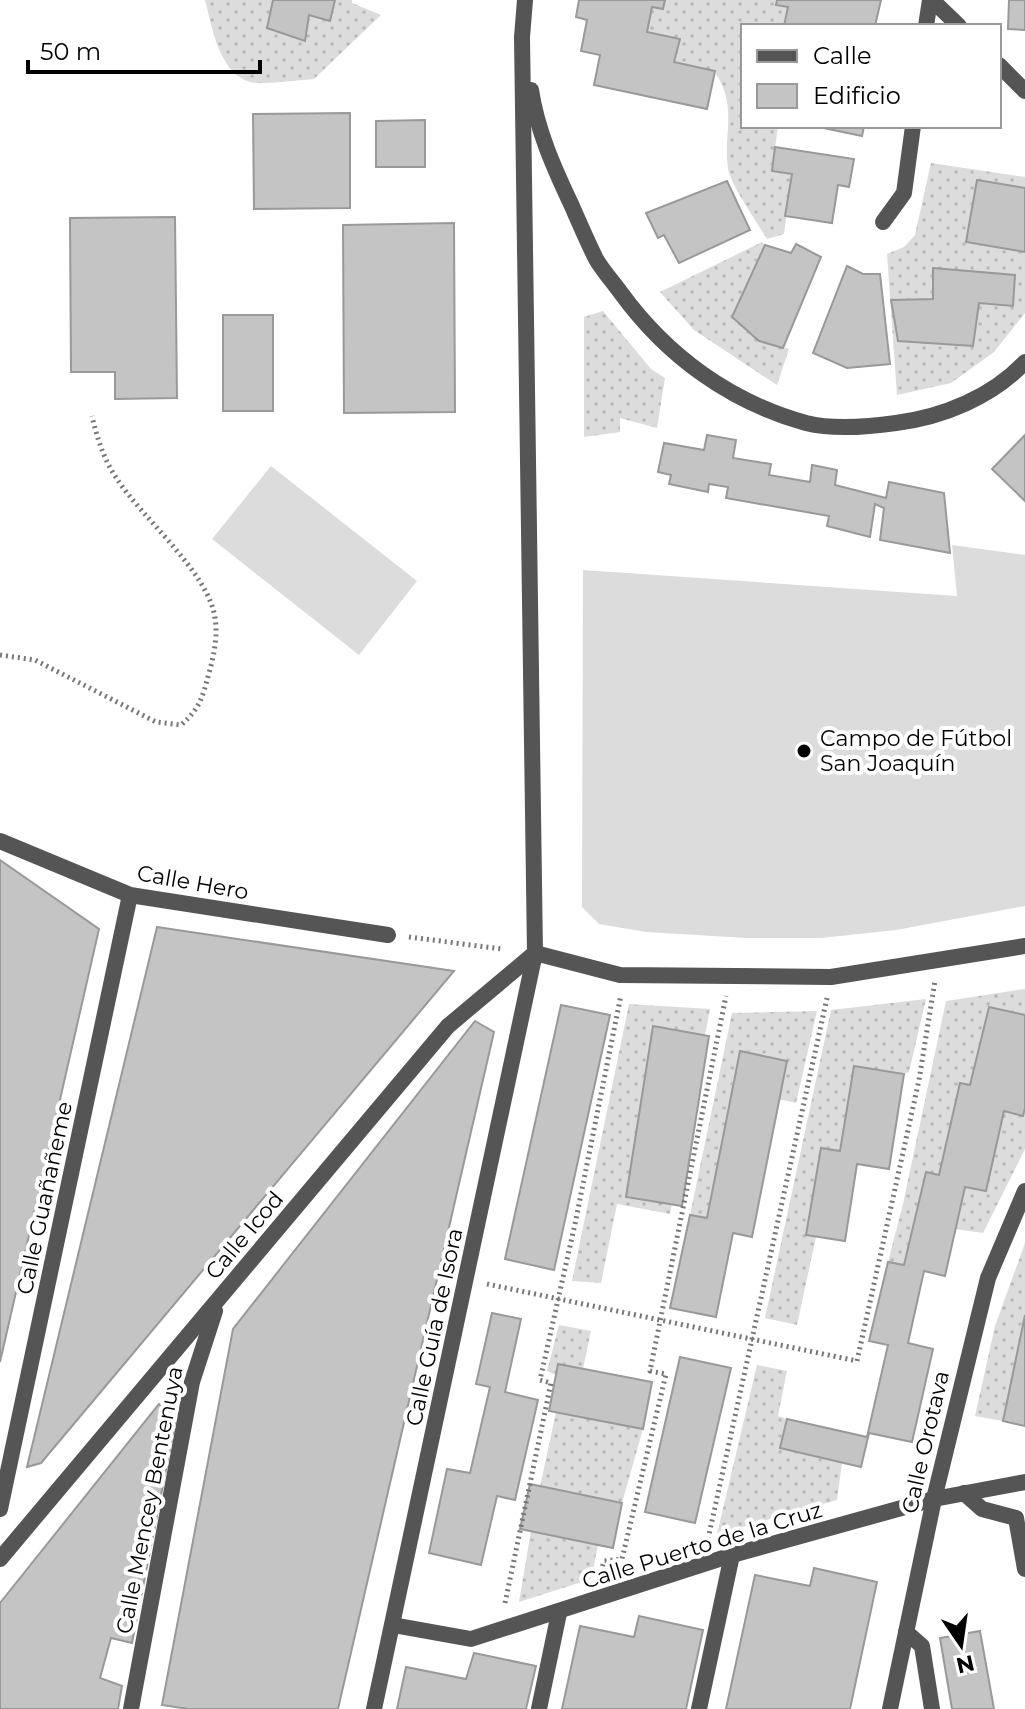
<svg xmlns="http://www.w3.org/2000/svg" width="1025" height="1709" viewBox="0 0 1025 1709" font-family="Montserrat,sans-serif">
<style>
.grass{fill:url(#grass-dots)}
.pitch{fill:#dcdcdc}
.building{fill:#c4c4c4;stroke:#999;stroke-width:2}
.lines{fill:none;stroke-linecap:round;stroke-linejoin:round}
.path{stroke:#777;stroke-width:5;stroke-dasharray:2 4;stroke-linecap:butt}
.street{stroke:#555;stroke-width:16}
.poi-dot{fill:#000;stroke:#fff;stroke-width:3}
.labels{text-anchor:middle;stroke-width:8;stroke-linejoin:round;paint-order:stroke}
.poi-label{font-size:22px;fill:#000;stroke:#fff;text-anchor:start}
.street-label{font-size:22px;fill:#000;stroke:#fff}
</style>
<defs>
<pattern id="grass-dots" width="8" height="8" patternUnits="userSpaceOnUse" patternTransform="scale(2)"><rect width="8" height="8" fill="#dcdcdc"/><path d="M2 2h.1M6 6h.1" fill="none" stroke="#bbb" stroke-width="1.8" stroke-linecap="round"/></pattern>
</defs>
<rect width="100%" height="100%" fill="#fff"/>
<g class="grass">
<path d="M205,0H352V3L381,15L314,79C300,80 262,85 250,82C218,72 212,26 205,0Z"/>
<path d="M665,0H777L776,5L788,7L784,26H743V126H778L772,171L792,174L784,234L767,239C758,224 729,182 728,168C723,133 738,107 715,72L674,62L679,39L647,32L652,7Z"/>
<path d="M931,163L1025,177V313L994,352L951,383L897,395L887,254L904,247L915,235Z"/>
<path d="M762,242L765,245L732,317L759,341L789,349L777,385L694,330L660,292Z"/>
<path d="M603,311L651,369L665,378L657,428L620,418V432L584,437V317Z"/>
<path d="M1025,989V1015L989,1008L970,1085L960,1084L939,1175L925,1173L904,1265L888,1262L903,1204L946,1001Z"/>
<path d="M926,999L909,1072L904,1074L854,1066L840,1151L821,1149L806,1235L816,1237L797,1325L765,1318L831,1010Z"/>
<path d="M629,1004L710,1009L670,1214L617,1204L601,1283L572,1281Z"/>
<path d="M817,1011L796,1103L779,1099L787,1061L740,1052L707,1218L690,1215L732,1013Z"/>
<path d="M1025,1108V1149L983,1233L955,1229L965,1187L1004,1111L1023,1115Z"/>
<path d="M1025,1243V1315L1003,1421L975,1416L995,1326Z"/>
<path d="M559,1325L591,1331L583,1369L556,1375L547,1371Z"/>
<path d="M757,1365L787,1371L778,1416L787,1419L780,1448L842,1463L837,1500L717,1534Z"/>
<path d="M556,1412L643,1429L622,1503L540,1487Z"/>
<path d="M531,1531L598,1545L591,1579L519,1602Z"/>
</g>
<g class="pitch">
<path d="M271,466L417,581L359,655L212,539Z"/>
<path d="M952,545L1025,555V906L896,930L821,938H746L646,932L599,924L582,907L583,570L957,596Z"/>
</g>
<g class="building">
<path d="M273,0H335L330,21L309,15L305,41L267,28Z"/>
<path d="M579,0H665L663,9L652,7L647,32L680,39L674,62L715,71L707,109L594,85L600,55L581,51L587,20L576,17Z"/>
<path d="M777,0H881L875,26H784L788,7L776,5Z"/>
<path d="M1009,0H1025V30L1008,29Z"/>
<path d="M350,113V208L254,209L253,114Z"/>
<path d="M425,120V167H376V121Z"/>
<path d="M814,126H864L862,136Z"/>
<path d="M775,147L854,159L849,187L838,185L832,223L785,216L792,174L772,171Z"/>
<path d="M977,180L1025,188V252L966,242Z"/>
<path d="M727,181L750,230L679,263L664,235L658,238L646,213Z"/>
<path d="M175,217L177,398L115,399V372H71L70,218Z"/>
<path d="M454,223L455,412L344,413L343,225Z"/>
<path d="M796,244L821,257L783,348L759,341L732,317L765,245L791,253Z"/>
<path d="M847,266L863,274H880L890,364L847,368L813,353Z"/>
<path d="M933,268L1015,275L1013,306L979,303L973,346L898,341L891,300L933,299Z"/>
<rect x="223" y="315" width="50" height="96"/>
<path d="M707,435L736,440L733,458L771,464L769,475L810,482L812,465L837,470L835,485L886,498L889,482L944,493L950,553L880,540L884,508L875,504L870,537L827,526L829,516L726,498L728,487L709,484L708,492L669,484L671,475L658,472L664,443L704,450Z"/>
<path d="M1025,435V501L992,469Z"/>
<path d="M0,860L99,929L0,1362Z"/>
<path d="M157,927L454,971L41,1463L27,1467Z"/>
<path d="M561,1005L610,1015L554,1270L505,1259Z"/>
<path d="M989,1007L1025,1015V1108L1023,1116L1004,1111L986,1191L965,1187L945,1276L924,1271L908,1343L933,1349L912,1442L869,1433L861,1467L780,1448L787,1419L867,1437L888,1345L869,1341L888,1262L904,1265L926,1172L939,1175L960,1083L970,1085Z"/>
<path d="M475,1021L494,1032L338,1709H188L162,1705L233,1329Z"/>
<path d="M653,1026L709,1036L682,1206L626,1197Z"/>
<path d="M740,1051L787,1061L752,1237L733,1233L716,1317L670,1308L690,1215L707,1218Z"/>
<path d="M854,1066L904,1074L889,1169L857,1164L845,1241L806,1235L821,1148L840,1151Z"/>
<path d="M492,1313L521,1319L505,1392L538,1400L515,1500L497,1496L481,1565L429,1553L447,1469L470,1473L490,1387L476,1384Z"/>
<path d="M1025,1315V1426L1003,1421Z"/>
<path d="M680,1357L731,1368L695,1523L645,1512Z"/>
<path d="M558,1364L652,1382L643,1429L549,1411Z"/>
<path d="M159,1404L176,1419L132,1643L111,1638L100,1678L122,1686L118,1709H0V1603Z"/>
<path d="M530,1484L622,1503L613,1548L520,1529Z"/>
<path d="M814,1568L877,1582L850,1709H726L755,1575L810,1586Z"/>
<path d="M639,1616L703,1630L686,1709H562L580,1626L634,1637Z"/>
<path d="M980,1631L994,1709H952L940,1638Z"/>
<path d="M474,1653L536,1666L526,1709H397L406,1667L466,1679Z"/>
</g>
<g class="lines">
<g class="path">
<path d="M0,655L35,660L156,722L181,725C201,707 202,698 209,673C214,655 218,636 215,618C209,573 142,518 117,479C104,460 97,438 92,416"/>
<path d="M409,937L502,949"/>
<path d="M487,1284L857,1361L919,1080L935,981"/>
<path d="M708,1539L827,998"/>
<path d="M601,1572L604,1561L622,1559L666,1374L650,1371L726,996"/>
<path d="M505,1603L551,1383L540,1380L575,1224L621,995"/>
</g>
<g class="street">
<path d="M932,0L959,26"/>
<path d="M926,26L930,0"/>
<path d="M999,65L1025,91"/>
<path d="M531,90C537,130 554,168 571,204C579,222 587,241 596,259C603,271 613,282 621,293C667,356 730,402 806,423C834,430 868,427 896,423C943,417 992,397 1025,362"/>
<path d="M883,222L904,193L913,126"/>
<path d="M0,841L130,895L388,935"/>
<path d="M535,953L620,975L831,977L1025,946"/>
<path d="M964,1493L982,1509L1016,1518L1025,1569"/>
<path d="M0,1509L130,895"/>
<path d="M0,1559L448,1026L535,953"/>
<path d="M393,1625L471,1639L732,1555L934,1499L1025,1482"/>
<path d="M906,1632L922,1646L932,1709"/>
<path d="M131,1709L192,1382L215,1311"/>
<path d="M374,1709L535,953L522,37L525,0"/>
<path d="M539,1709L559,1613"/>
<path d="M699,1709L732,1555"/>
<path d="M890,1709L934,1499L988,1278L1025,1191"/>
</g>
</g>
<circle class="poi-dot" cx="804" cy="751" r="8"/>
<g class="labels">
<g class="poi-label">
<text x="820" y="746">Campo de Fútbol<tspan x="820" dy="25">San Joaquín</tspan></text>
</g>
<g class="street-label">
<text transform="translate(193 882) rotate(10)" y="8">Calle Hero</text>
<text transform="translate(44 1198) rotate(-78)" y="8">Calle Guañañeme</text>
<text transform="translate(244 1235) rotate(-50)" y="8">Calle Icod</text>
<text transform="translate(434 1327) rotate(-78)" y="8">Calle Guía de Isora</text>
<text transform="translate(925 1442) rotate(-77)" y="8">Calle Orotava</text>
<text transform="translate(149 1500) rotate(-79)" y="8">Calle Mencey Bentenuya</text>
<text transform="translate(702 1545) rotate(-17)" y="8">Calle Puerto de la Cruz</text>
</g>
</g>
<rect x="741" y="24" width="260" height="104" fill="#ffffff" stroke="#999999" stroke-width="2"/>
<rect x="757" y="50" width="40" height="12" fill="#555555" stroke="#999999" stroke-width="2"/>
<text x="813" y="64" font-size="24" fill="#000000">Calle</text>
<rect x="757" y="84" width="40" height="24" fill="#c4c4c4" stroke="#999999" stroke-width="2"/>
<text x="813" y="104" font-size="24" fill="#000000">Edificio</text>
<g transform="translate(961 1645) rotate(167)" stroke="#ffffff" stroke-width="6" paint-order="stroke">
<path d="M0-6L14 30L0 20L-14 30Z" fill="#000000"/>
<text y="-12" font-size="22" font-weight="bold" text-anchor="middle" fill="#000000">N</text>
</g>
<path d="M28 60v12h232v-12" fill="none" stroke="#000000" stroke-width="4"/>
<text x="40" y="60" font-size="24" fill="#000000" stroke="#ffffff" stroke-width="6" paint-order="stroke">50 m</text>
</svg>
